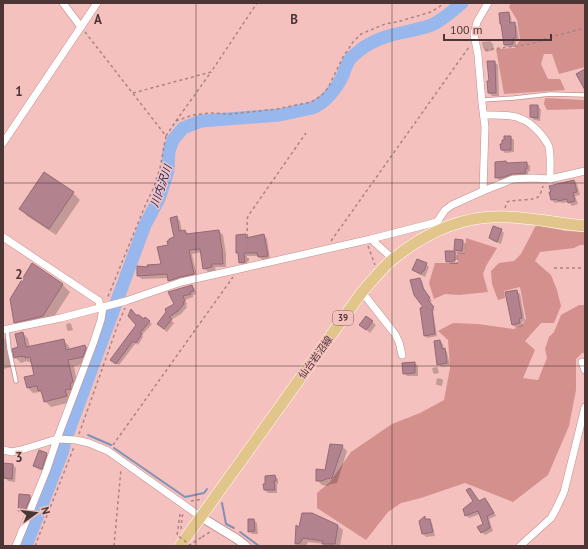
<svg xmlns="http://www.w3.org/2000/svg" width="588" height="549" viewBox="0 0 588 549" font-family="'PT Sans','Noto Sans JP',sans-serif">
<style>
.green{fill:#d4908d}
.shadow{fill:#0003}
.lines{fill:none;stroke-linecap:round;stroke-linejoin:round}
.stream{stroke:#8190b6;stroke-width:2}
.river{stroke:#98b7ed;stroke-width:13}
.building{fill:#b2838f;stroke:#966975}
.service-casing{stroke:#c1908d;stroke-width:5}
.minor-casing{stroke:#c1908d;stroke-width:8}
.tertiary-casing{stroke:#c1908d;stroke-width:10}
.primary-casing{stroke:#fff;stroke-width:12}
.path{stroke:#ab8482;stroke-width:1.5;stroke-dasharray:3 3;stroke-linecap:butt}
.service{stroke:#fff;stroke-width:3.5}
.minor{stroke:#fff;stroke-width:7}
.tertiary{stroke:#fff;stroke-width:8}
.primary{stroke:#e2c58b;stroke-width:11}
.path-bridge{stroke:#ab8482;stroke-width:1.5;stroke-dasharray:3 3;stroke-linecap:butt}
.grid{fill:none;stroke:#4b3635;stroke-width:1;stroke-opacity:0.55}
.labels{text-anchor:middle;stroke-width:3;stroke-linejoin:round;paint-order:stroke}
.shield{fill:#f5c1be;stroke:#7e605e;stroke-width:1}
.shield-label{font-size:9px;font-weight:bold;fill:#4b3635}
.street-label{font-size:10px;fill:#4b3635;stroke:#f5c1be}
.water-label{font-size:11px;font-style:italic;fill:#092967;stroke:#f5c1be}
.grid-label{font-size:13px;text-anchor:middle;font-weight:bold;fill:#4b3635;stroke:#f5c1be;stroke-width:3;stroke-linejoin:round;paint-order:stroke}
</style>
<rect width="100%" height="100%" fill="#f5c1be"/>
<g class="green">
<path d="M511,3H585V67L559,74L552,54H544L541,64L548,79H560L565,90L504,94L496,49L515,48L520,39L517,20L509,7Z"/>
<path d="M545,98L585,100V109L547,110L544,104Z"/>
<path d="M536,225L566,231L585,232V245H580L574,248L540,252L535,261L551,275L557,290L561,306L554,323H541L525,341L535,350L523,378L538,380L547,358L545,349L549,337L554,332L561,315L579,305H585V353H582L576,359V390L569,426L548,475L513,502L465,483L421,498L401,503L388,512L366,540L317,508V493L330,482L351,452L392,424L420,413L444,400L450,368L448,340L438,331L453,323L478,324L514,329L522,325L526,319L520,287L504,291L505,298L498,300L492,284L491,271L499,263L514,261L521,254Z"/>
<path d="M466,238L497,248L486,266L483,274L488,292L459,295L445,294L434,299L429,283L435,263H458L457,253H465Z"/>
</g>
<g class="shadow">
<path d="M508,13L511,16L512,24L514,23L517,26L519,40L516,41V47H507L504,44Z"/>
<path d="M490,41L493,44L494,50L486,52L483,48L482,42Z"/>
<path d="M494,62L498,65L499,96H492L489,93L490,82Z"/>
<path d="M538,106L541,110L540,121L534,120L531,117Z"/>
<path d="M510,137L514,140V152L505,153L502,150Z"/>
<path d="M506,162L508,164L527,163L530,166V171L528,172V176L508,180H499L496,177Z"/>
<path d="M574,181L577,184L580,195L575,196L578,204L572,206L569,202L562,203L560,202L555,203L552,200Z"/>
<path d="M73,193L80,200L56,235L27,216L21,209Z"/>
<path d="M176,217L180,221L182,232L185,231L189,234L219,231L223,235L226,254V267H215L216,271L208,272L204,268L202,252L192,254L197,277L173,284L169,281V278L142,279L138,276L149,268L163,265L169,246L175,238Z"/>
<path d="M501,230L504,233L501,244L493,241L490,238Z"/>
<path d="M245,235L249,239L264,235L267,239L270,259L262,260L259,256H247L248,265H243L240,262L239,255L237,253Z"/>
<path d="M462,241L466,244L465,254L455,253L458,256V260H448V262H458V264H450L447,261L446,252H457L455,250Z"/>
<path d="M426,264L429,267L425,277L417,273L414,270Z"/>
<path d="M33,265L63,285L70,292L50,323L22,329L15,322Z"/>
<path d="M420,279L422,281L425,291L432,301L430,302L435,310L433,311L437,336L427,338L425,335V308Z"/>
<path d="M192,286L195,289L196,294L193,295V297L185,300L187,304L186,305L187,307L181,314L171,320L174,323L167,332L161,327L176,304Z"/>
<path d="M516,291L520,294L525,321L522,322L523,326L516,328L513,325L506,292Z"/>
<path d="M136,316L144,321L146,319L152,324L142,335L143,337L138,345L136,343L119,365L114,362L138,325Z"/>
<path d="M366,317L376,325L370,333L364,328Z"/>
<path d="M70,323L71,324L73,330L69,331L67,330L66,324Z"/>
<path d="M23,333L28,339L30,347L63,340L69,346L70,350L85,346L91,352L88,363L74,366L78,388L72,402L51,407L45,401L44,395L40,392L33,393L28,388L35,376L32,364L30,362H28L27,361L21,363L15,357L19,348Z"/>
<path d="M3,337L7,341L12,367L3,369Z"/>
<path d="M440,341L443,344L444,349L447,352L450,366L442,367L438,364Z"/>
<path d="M415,363L418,366V376H407L404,373Z"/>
<path d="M437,367L438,369L439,373L434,374L433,372L432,368Z"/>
<path d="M437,378L442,379L443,380L442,386L437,385L436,384Z"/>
<path d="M342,446L347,451L337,483L331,484L327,486L322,485L317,480L326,472Z"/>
<path d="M47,454L50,457L45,472L38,469L34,466Z"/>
<path d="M4,464L13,465L16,468L15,482L8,481L3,476Z"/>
<path d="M275,476L278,479V484H277V493H268L265,490Z"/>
<path d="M473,492L480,502L485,499L488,502L496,516L489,519L493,531L485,535L482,532L484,525L480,514L469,518L466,515L475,502Z"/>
<path d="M29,496L33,499L28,514H22L19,510Z"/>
<path d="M424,517L432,523L435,536L426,537L423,534Z"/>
<path d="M254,520L257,523L258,534H252L249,531Z"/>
<path d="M338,526L343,530L340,546H325L324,544L308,542L306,546H298L296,544L297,527Z"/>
</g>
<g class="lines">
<g class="stream">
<path d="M69,433H73"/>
<path d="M88,435L111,445"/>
<path d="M114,448L185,497L204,493L207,489"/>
<path d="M222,503L226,524L234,528"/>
<path d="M240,532L259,546"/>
</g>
<path class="river" d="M26,546L62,453L66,438L145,225L159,199L168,171L169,151L173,140L183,128L201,121L280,115L312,108C327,102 336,89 343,75C345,70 347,62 351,58C353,55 357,53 360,50C382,33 404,34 429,26C441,22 452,11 462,3"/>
</g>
<g class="building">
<path d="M509,12L510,23L515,22L516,38H513V44L504,45L501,24H500L499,13Z"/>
<path d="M487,61H495L496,93H488L487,81H489Z"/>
<path d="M585,69V90L576,74Z"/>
<path d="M530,105H538V118L530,117Z"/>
<path d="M504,136H511V150H501L500,144H502V140H504Z"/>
<path d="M506,161L507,163L527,162V169H525L526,173L512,174L504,177L495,178V162Z"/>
<path d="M44,172L74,192L49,229L19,209Z"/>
<path d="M574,180L577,192L573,193L575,201L568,203L567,199L558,201L557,199L551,200L549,192H551L549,186Z"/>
<path d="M177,216L179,231L185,230L186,234L219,230L222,249L223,264H212V267L203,269L200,249L189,250L194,274L180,277L168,281L167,274L137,276V266L148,267L147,265L161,264L157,247L168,245L167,241H169V239L174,237L170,218Z"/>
<path d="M493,226L502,229L497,242L489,238Z"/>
<path d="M246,234V238L264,234L268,256L258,257L257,253H244L245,262L239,263L238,253H236V235Z"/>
<path d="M455,239L463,240L462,251L454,250Z"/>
<path d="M445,251H455V261L446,262Z"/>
<path d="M417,259L427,263L424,271H423L421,274L412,270Z"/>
<path d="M32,263L63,284L43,316L14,323L10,299Z"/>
<path d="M420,278L423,288L430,298L428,300L434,307L432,309L435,334L424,336L420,308L423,307L414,295L410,280Z"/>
<path d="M192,285L194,291L190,292L191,294L183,296L185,301L183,302L184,304L178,311L169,317L172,319L164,329L157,324L166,312L165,309L174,304L168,292Z"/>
<path d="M517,290L522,318L519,319L520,323L512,325L505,292Z"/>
<path d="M131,309L136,315H139L144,319L145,317L150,321L140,333L142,334L136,343L133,341L116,364L110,360L136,325L128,316Z"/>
<path d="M366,316L373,321L366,330L359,325Z"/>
<path d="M23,332L26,347L64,339L66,350L85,345L86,348L83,357L68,360L73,382L70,384L71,389L65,390L67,396L44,402L41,390L38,391L37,386L27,388L24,377L34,375L30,357L25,358V356L21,357V356L14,358L12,349L18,347L15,334Z"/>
<path d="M440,340L442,349L445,348L447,363L437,365L434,341Z"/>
<path d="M415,362V373L403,374L402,363Z"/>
<path d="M330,444L343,445L332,478L326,479L322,481H316V469L325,470Z"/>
<path d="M39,450L47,453L42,469L33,466Z"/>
<path d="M3,463L13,464L12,479L4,478Z"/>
<path d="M275,475L276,481H274L275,490H264L263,484H265V476Z"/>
<path d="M470,488L479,501L485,498L494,513L487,516L490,528L481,533L477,527L483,524L478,511L465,516L463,509L473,501L466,490Z"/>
<path d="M19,494L30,495V499L25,511H18Z"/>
<path d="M302,513H312L338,525L335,544H322L323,541L303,538L300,543L295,544L296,525L299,527Z"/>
<path d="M425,516V519H430L433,532L422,534L419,521Z"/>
<path d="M248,519H254L255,531L248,532Z"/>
</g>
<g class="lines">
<defs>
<g id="service">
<path d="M482,100L514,98L550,94L585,95"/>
<path d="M7,329L9,349L16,381"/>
</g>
<g id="minor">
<path d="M63,3L81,27"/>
<path d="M484,115C497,115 512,114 524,120C529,122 535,128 539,132C543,137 547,141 549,147C551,158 550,168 550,179"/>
<path d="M3,143L97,3"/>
<path d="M483,191L513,179L533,178L550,179L585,171"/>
<path d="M3,237L99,301L100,308"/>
<path d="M371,239L437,222L445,210L452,205L483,191L485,127L482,103L478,55L474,34L477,22L488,3"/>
<path d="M362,292L395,334L399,342L402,355"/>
<path d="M3,330L61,318L126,301L181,282L235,270L371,239L393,259"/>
<path d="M582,362L585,370"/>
<path d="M3,450L12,452L21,450L57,439L76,440L89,443L108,451L201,517"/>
<path d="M16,546L47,469L57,439L93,344L101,320L103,307"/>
<path d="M520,546L551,518L556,509L564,492L585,407"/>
</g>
<path id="tertiary" d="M201,517L237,539L246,546"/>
<path id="primary" d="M180,546L362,292C372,281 382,268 393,259C426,232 466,214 509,217C534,218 560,224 585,226"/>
</defs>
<use href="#service" class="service-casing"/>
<use href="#minor" class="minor-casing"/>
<use href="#tertiary" class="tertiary-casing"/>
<use href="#primary" class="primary-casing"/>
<g class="path">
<path d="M85,32L166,136L160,168L154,187L145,206L107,299"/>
<path d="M485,50L531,44L547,38L585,28"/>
<path d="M133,93L211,72L257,3"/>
<path d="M176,121L211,72"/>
<path d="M166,136L176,121L193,115L210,113L231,114L277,109L311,102L321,96L328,88L343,57L353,42L361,34L385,24L397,22L431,12L445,3"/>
<path d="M505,208L507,202C515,199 536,201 539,196C541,193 542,189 543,186"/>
<path d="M331,241L469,47"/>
<path d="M368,246L375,265"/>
<path d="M248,261L247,220L248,216L306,133"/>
<path d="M554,268H585"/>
<path d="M79,434L117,327L125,308"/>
<path d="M113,445L233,277"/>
<path d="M191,501L203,499"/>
<path d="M181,529L182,516L184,514"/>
<path d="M202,537L210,532"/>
<path d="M35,546L74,447"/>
<path d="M114,546L121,469"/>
</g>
<use href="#service" class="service"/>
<use href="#minor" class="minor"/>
<use href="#tertiary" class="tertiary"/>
<use href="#primary" class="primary"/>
<path class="path-bridge" d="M180,514L177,535L190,545L202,537"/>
</g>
<path class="grid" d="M196,3V546M392,3V546M3,183H585M3,366H585"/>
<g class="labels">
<rect class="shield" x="333" y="311" width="20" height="14" rx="3"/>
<g class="shield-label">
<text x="343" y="321">39</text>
</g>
<g class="street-label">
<text transform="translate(315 357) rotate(-54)" y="4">仙台岩沼線</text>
</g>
<g class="water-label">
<text transform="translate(161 186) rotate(-71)" y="4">川内沢川</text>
</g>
</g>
<g class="grid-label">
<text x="98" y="24">A</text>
<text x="294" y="24">B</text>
<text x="19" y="96">1</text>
<text x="19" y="279">2</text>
<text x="19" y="462">3</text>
</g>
<rect width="588" height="549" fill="none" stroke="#4b3635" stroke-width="8"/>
<g transform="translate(36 513) rotate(76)" stroke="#f5c1be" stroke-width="3" paint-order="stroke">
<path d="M0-3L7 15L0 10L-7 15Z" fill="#4b3635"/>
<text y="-6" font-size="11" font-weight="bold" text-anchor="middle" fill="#4b3635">N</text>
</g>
<path d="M444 34v6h107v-6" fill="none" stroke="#4b3635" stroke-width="2"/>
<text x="450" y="34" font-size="12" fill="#4b3635" stroke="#f5c1be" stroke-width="3" paint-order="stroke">100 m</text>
</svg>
